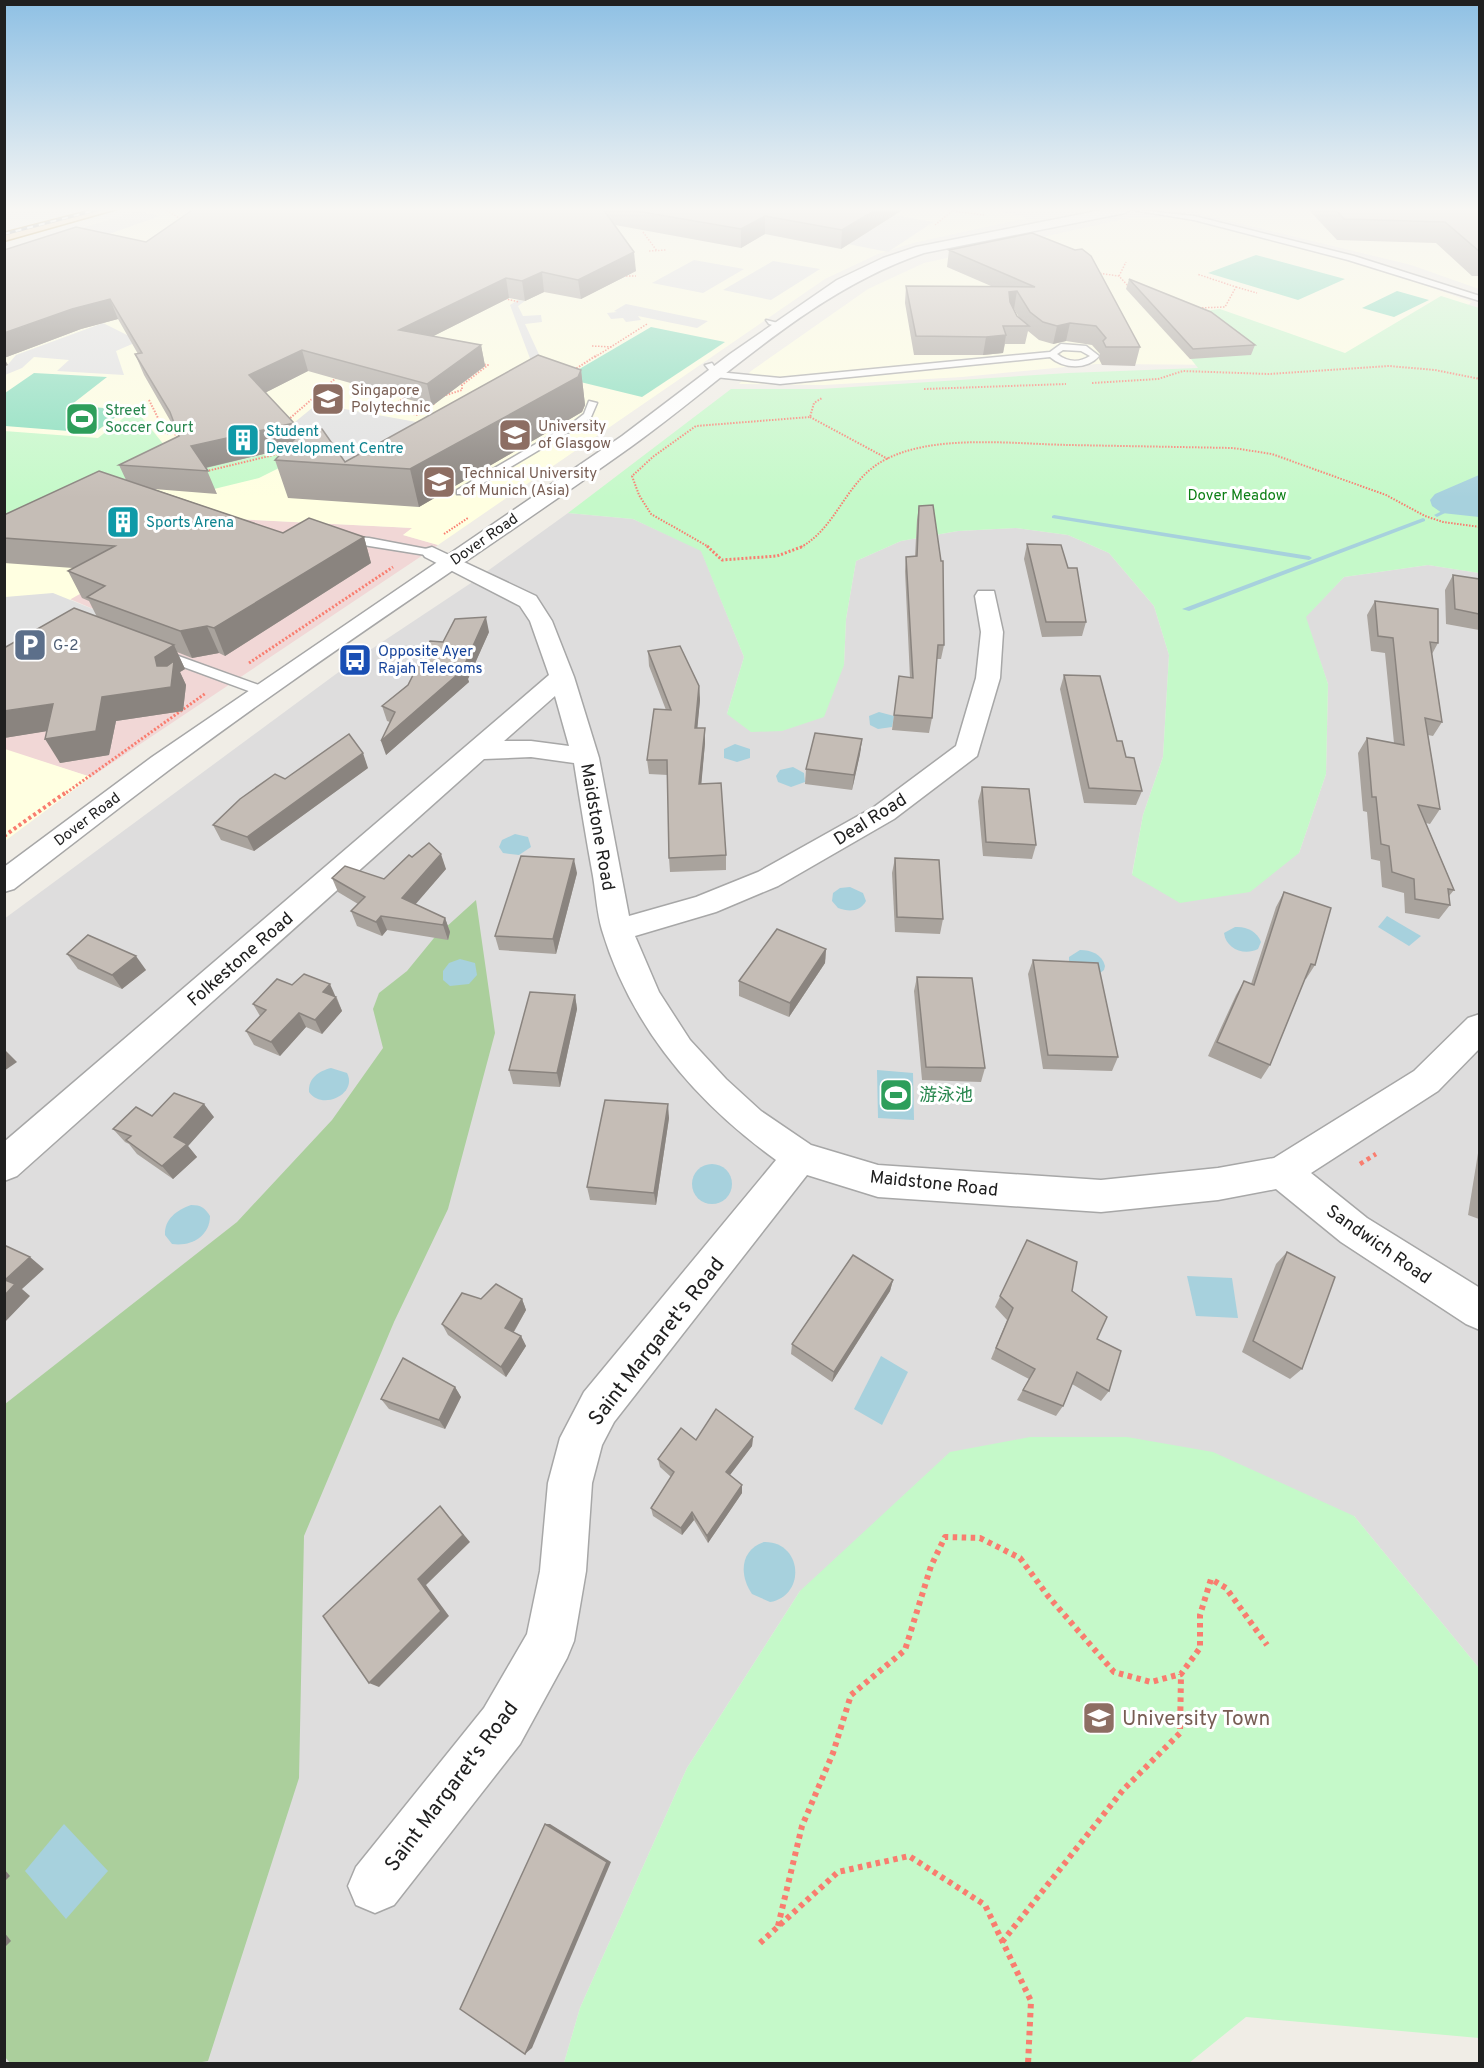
<svg xmlns="http://www.w3.org/2000/svg" width="1484" height="2068" viewBox="0 0 1484 2068" font-family="Overpass,'Noto Sans SC',sans-serif">
<style>
.residential{fill:#dedddd}
.commercial{fill:#f1d7d6}
.education{fill:#ffffe1}
.forest{fill:#abcf9c}
.park{fill:#c5f9c9}
.pitch{fill:#86debc}
.parking{fill:#e0e0e0}
.water{fill:#a7d1dd}
.lines{fill:none;stroke-linecap:round;stroke-linejoin:round}
.stream{fill:#a7d1dd;fill-rule:evenodd}
.service-casing{stroke:#a7a7a7;stroke-width:3}
.minor-casing{stroke:#a7a7a7;stroke-width:3}
.tertiary-casing{stroke:#a7a7a7;stroke-width:3}
.primary-casing{stroke:#9a6801;stroke-width:3}
.path-far5{stroke:#f97d6f;stroke-width:1.5;stroke-dasharray:1.5 1.5;stroke-linecap:butt}
.path-far4{stroke:#f97d6f;stroke-width:2;stroke-dasharray:1.5 1.5;stroke-linecap:butt}
.path-far3{stroke:#f97d6f;stroke-width:3;stroke-dasharray:2 2;stroke-linecap:butt}
.path-far2{stroke:#f97d6f;stroke-width:4;stroke-dasharray:3 3;stroke-linecap:butt}
.path-far1{stroke:#f97d6f;stroke-width:4.5;stroke-dasharray:4 4;stroke-linecap:butt}
.path{stroke:#f97d6f;stroke-width:6;stroke-dasharray:4.5 4.5;stroke-linecap:butt}
.service{fill:#fff;fill-rule:evenodd}
.minor{fill:#fff;fill-rule:evenodd}
.tertiary{fill:#fff;fill-rule:evenodd}
.primary{fill:#fbd4a1;fill-rule:evenodd}
.rail-casing{stroke:#6e6e6e;stroke-width:3}
.rail{stroke:#fff;stroke-width:2;stroke-dasharray:6;stroke-linecap:butt}
.wall{fill:#a9a39d;fill-rule:evenodd}
.shaded-wall{fill:#8a847f}
.building{fill:#c5bdb6;stroke:#8a847f;stroke-width:1.5}
.labels{text-anchor:middle;stroke-width:6;stroke-linejoin:round;paint-order:stroke}
.far-education-label{font-size:15px;fill:#785e54;stroke:#fff;text-anchor:start}
.far-leisure-label{font-size:15px;fill:#27864d;stroke:#fff;text-anchor:start}
.far-culture-label{font-size:15px;fill:#0d838f;stroke:#fff;text-anchor:start}
.far-park-label{font-size:15px;fill:#0d7f16;stroke:#fff}
.far-street-label{font-size:15px;fill:#202020;stroke:#fff}
.far-service-label{font-size:15px;fill:#4e5e75;stroke:#fff;text-anchor:start}
.far-transit-label{font-size:15px;fill:#164399;stroke:#fff;text-anchor:start}
.street-label{font-size:18px;fill:#202020;stroke:#fff}
.leisure-label{font-size:18px;fill:#27864d;stroke:#fff;text-anchor:start}
.near-street-label{font-size:21px;fill:#202020;stroke:#fff}
.near-education-label{font-size:21px;fill:#785e54;stroke:#fff;text-anchor:start}
</style>
<rect width="100%" height="100%" fill="#f0ede6"/>
<path class="residential" d="M568,513L633,519L701,550L744,657L727,714L844,665L846,619L856,561L901,541L958,531L1016,528L1068,535L1109,553L1154,606L1169,655L1163,757L1143,815L1132,874L1299,853L1326,774L1328,684L1305,617L1344,577L1428,565L1479,573V1668L1354,1516L800,1591L687,1768L580,2008L564,2063H5L4,919L355,660L471,583Z"/>
<path class="commercial" d="M214,518L413,528L403,535L438,545L91,777L5,750V676L105,614L70,599Z"/>
<g class="education">
<path d="M145,209H992L1027,218L913,243L878,254L825,279L438,545L403,535L412,528L214,518L71,599L5,676L4,249Z"/>
<path d="M1196,209H1479V289L1411,265L1197,213Z"/>
<path d="M1134,217H1179L1376,268L1472,302L1427,337L1356,366L1097,364L962,377L824,385L739,384L751,371L868,289L924,263Z"/>
<path d="M5,749L91,777L5,841L4,749Z"/>
</g>
<path class="forest" d="M476,900L495,1033L448,1209L394,1322L304,1536L299,1778L208,2061L190,2064H11L5,2057V1404L237,1222L332,1120L383,1048L373,1009L379,993L407,971L434,938Z"/>
<g class="park">
<path d="M1441,296L1479,308V573L1428,565L1344,577L1306,617L1328,684L1326,774L1299,853L1250,892L1180,903L1132,875L1143,815L1163,757L1169,655L1154,606L1109,553L1068,535L1016,528L958,531L901,541L856,561L846,619L844,665L824,717L782,731L751,732L727,714L744,657L701,551L633,519L568,513L731,389H821L1068,373L1198,368L1174,338L1204,311L1220,309L1345,353Z"/>
<path d="M135,409L173,456L5,537L4,431L98,438Z"/>
<path d="M301,446L307,454L259,478L214,489L200,469Z"/>
<path d="M1030,1437H1127L1213,1452L1354,1516L1479,1668V2038L1246,2017L1189,2063H564L580,2008L687,1768L800,1591L950,1452Z"/>
</g>
<g class="pitch">
<path d="M1256,255L1345,279L1298,300L1208,273Z"/>
<path d="M1397,291L1429,300L1394,317L1362,308Z"/>
<path d="M651,327L725,342L642,397L564,378Z"/>
<path d="M34,373L107,377L71,405L125,410L94,433L5,426V393Z"/>
</g>
<g class="parking">
<path d="M137,211L160,216L89,241L5,251Z"/>
<path d="M894,215L933,222L888,252L848,244Z"/>
<path d="M694,260L744,269L703,293L652,283Z"/>
<path d="M773,261L820,269L771,300L723,290Z"/>
<path d="M518,300L525,301L518,306L523,316L541,315L542,322L525,324L542,361L554,360L539,372L531,361L510,305Z"/>
<path d="M626,304L708,321L697,328L638,316L641,320L626,322L623,318L611,319L607,313L617,312L614,311Z"/>
<path d="M103,323L139,341L116,351L124,375L57,371L69,360L34,357L22,368L5,375V368L16,355Z"/>
<path d="M317,404L444,427L410,464L311,459L319,450L295,422Z"/>
<path d="M53,593L105,614L5,676V597Z"/>
</g>
<g class="water">
<path d="M1479,475V517L1442,513L1432,506L1430,500L1435,494Z"/>
<path d="M879,712L894,716L892,727L878,729L870,725L869,716Z"/>
<path d="M735,744L750,749V758L737,762L724,758V749Z"/>
<path d="M793,767L804,773L805,782L791,787L778,782L776,776L780,770Z"/>
<path d="M515,834L528,837L531,847L519,855L503,853L499,847L502,840Z"/>
<path d="M850,887L863,893L866,901C860,912 849,912 838,908L832,901L833,893L840,888Z"/>
<path d="M1387,916L1421,936L1409,946L1378,927Z"/>
<path d="M1235,927C1246,926 1257,931 1261,942L1258,949C1244,956 1226,949 1224,933Z"/>
<path d="M1080,950C1091,950 1102,954 1105,966L1104,970L1096,976L1069,965V957Z"/>
<path d="M460,959L475,963L477,975L469,984L450,986L443,980V971L449,963Z"/>
<path d="M331,1068L347,1073C358,1094 322,1111 309,1092C308,1078 319,1071 331,1068Z"/>
<path d="M877,1070L913,1073L914,1120L878,1118Z"/>
<circle cx="712" cy="1184" r="20"/>
<path d="M191,1205C201,1205 205,1208 210,1216C210,1236 191,1247 172,1244L165,1235C164,1219 177,1210 191,1205Z"/>
<path d="M1187,1276L1232,1278L1238,1318L1196,1316Z"/>
<path d="M881,1356L908,1372L882,1425L854,1409Z"/>
<path d="M764,1542C802,1541 807,1595 770,1602L752,1594C739,1575 740,1550 764,1542Z"/>
<path d="M64,1824L108,1871L66,1919L25,1871Z"/>
</g>
<g class="lines">
<g class="stream">
<path d="M1442,511L1445,513L1437,517L1434,515Z"/>
<path d="M1054,515L1309,556L1312,558L1309,560L1052,518V516Z"/>
<path d="M1423,518L1425,519V521L1189,611L1182,609Z"/>
</g>
<defs>
<g id="service">
<path d="M1127,209L1194,216L1354,256L1480,296V301L1348,260L1194,220Z"/>
<path d="M766,320L786,325L782,328L769,324Z"/>
<path d="M1061,344L1086,346L1099,356C1087,370 1064,369 1050,357L780,384L715,377L705,365L712,363L718,372L780,378L1050,352ZM1063,350L1081,351L1090,356C1079,363 1067,362 1057,354Z"/>
<path d="M589,401L597,403L591,417L581,425L465,494H457V490L575,421L584,414Z"/>
<path d="M342,536L369,538L432,550L438,553L432,556L338,541L336,539Z"/>
<path d="M159,649L267,688L269,691L262,695L257,694L154,656V650Z"/>
</g>
<path id="minor" d="M432,547L536,596L552,621L574,677L599,758L629,916L696,897L758,872L874,807L956,746L976,678L981,632L975,596L978,591H994L1003,632L1000,678L977,756L894,819L778,886L716,912L635,936L659,992L690,1040L726,1079L761,1111L811,1145L878,1165L1101,1180L1218,1168L1274,1158L1414,1071L1468,1018L1480,1014V1048L1438,1091L1311,1173L1367,1218L1480,1288V1330L1466,1324L1341,1242L1276,1189L1218,1200L1101,1212L878,1197L807,1175L614,1422L602,1445L592,1483L586,1571L574,1641L567,1658L520,1744L394,1905L375,1913L356,1905L348,1886L356,1867L484,1708L527,1634L540,1571L548,1483L560,1438L584,1392L776,1160C696,1102 631,1027 602,930C597,913 596,894 593,876C586,838 580,801 574,763L531,757L484,759L17,1176L4,1181V1142L549,675L530,621L520,606L425,557L422,553L425,549ZM555,696L569,746L531,741H504Z"/>
<path id="tertiary" d="M1107,209H1131L1125,213L924,253C812,291 726,378 632,446C479,555 320,657 169,770C117,809 66,849 14,889L4,892V867L152,757L622,436L730,354L837,280L883,258L916,247Z"/>
<path id="primary" d="M97,209H117L4,241V233Z"/>
</defs>
<use href="#service" class="service-casing"/>
<use href="#minor" class="minor-casing"/>
<use href="#tertiary" class="tertiary-casing"/>
<use href="#primary" class="primary-casing"/>
<g class="path-far5">
<path d="M164,209L184,221"/>
<path d="M953,211L984,215"/>
<path d="M935,225L952,211L946,209"/>
<path d="M643,232L657,251"/>
<path d="M649,251L666,250"/>
<path d="M1097,273L1119,276L1129,287"/>
<path d="M626,276H636"/>
<path d="M1119,276L1126,262"/>
<path d="M1236,287L1257,293"/>
<path d="M502,298L519,302"/>
<path d="M1196,308L1225,307L1236,287L1197,274"/>
<path d="M592,346L613,347"/>
<path d="M595,357L647,324"/>
</g>
<g class="path-far4">
<path d="M574,370L597,355"/>
<path d="M1092,383L1158,379L1183,371L1269,374L1389,366L1435,370L1480,379"/>
<path d="M924,389L1066,384"/>
<path d="M443,396L462,390V385L488,365L479,364"/>
<path d="M404,398L388,409L418,415L435,403"/>
<path d="M149,400L166,434L173,432L180,440"/>
<path d="M810,417L888,459"/>
<path d="M288,420L337,377"/>
<path d="M203,472L286,452"/>
<path d="M444,534L468,518"/>
<path d="M709,547L651,514L639,495L632,476L654,456L696,426L810,417L814,403L822,398"/>
<path d="M801,547C837,527 845,483 881,462C930,433 1013,444 1069,445C1124,446 1178,447 1233,448L1272,454L1386,495L1425,516L1443,522L1480,527"/>
</g>
<g class="path-far3">
<path d="M707,546L722,560L777,556L804,546"/>
<path d="M249,663L393,567"/>
<path d="M63,795L206,693"/>
</g>
<path class="path-far2" d="M4,836L65,793"/>
<path class="path-far1" d="M1360,1164L1376,1154"/>
<g class="path">
<path d="M778,1926L802,1826L833,1753L851,1695L905,1650L931,1566L945,1537L980,1538L1020,1558L1048,1596L1114,1672L1151,1682L1181,1674L1200,1648V1615L1211,1579L1226,1588L1267,1645"/>
<path d="M1002,1942L1123,1790L1180,1733L1181,1674"/>
<path d="M760,1943L838,1872L909,1856L985,1905L1031,2001L1028,2064"/>
</g>
<use href="#service" class="service"/>
<use href="#minor" class="minor"/>
<use href="#tertiary" class="tertiary"/>
<use href="#primary" class="primary"/>
<defs>
<path id="rail" d="M4,234L100,209"/>
</defs>
<use href="#rail" class="rail-casing"/>
<use href="#rail" class="rail"/>
</g>
<g class="wall">
<path d="M194,209H904L841,249L765,234L741,248L615,225L636,271L581,299L544,292L525,301L509,298L433,336L481,345L485,366L432,406L308,371L266,392L298,435L345,462L581,370L585,405L582,412L419,507L288,498L275,460L285,449L206,468L217,494L154,489L283,533L364,537L371,563L225,656L219,653L192,658L177,652L185,669L180,672L186,685L183,711L116,721L109,755L60,763L46,731L4,738V648L97,617L89,601L82,598L68,571L73,568L4,563V515L126,480L119,465L179,436L144,375L135,354H138L118,319L81,329L4,358L146,242Z"/>
<path d="M1308,209H1479V276H1472L1436,243L1337,240Z"/>
<path d="M1032,233L1140,347L1135,366L1102,365L1099,359L1100,354L1092,345L1066,341L1053,344L1039,340L1028,331L1025,344H1005L1003,353L983,355H914L905,303L906,286H991L947,267L949,250ZM1013,309H1014L1020,319L1017,316Z"/>
<path d="M1129,279L1255,345L1251,355L1190,359L1126,289Z"/>
<path d="M919,506L944,645L941,659H937L932,718L929,733L892,730L899,676L910,678L905,571L906,557L915,556L917,520Z"/>
<path d="M1027,544L1086,622L1082,636L1042,637L1024,559Z"/>
<path d="M1453,575L1479,579V630L1446,624L1445,590Z"/>
<path d="M1375,601L1438,643L1432,654L1442,722L1433,736L1428,735L1440,809L1430,824L1426,823L1454,890L1449,896L1450,905L1439,919L1405,913L1404,893L1382,887L1380,861L1371,859L1367,812L1363,811L1358,753L1367,738L1394,743L1385,653L1371,651L1367,615Z"/>
<path d="M489,632L468,679L469,682L386,755L390,722L387,721L382,706L408,685L443,642Z"/>
<path d="M648,651L699,686L700,700L697,728L705,743L701,784L726,855V870L670,872L669,858L668,775L649,774L647,760L666,710L649,666Z"/>
<path d="M1064,675L1117,741L1126,757L1142,791L1136,805L1084,803L1060,689Z"/>
<path d="M862,739L860,754L852,790L805,784L806,769Z"/>
<path d="M368,768L254,851L221,840L213,825L285,779Z"/>
<path d="M982,787L1036,845L1032,859L983,856L978,801Z"/>
<path d="M412,857L446,869L415,904L445,918L450,932L448,940L387,930L382,936L357,926L351,911L358,904L338,892L332,878L384,879Z"/>
<path d="M895,858L943,919L940,934L895,932L892,873Z"/>
<path d="M577,873L556,954L499,950L495,936Z"/>
<path d="M1284,892L1315,965L1306,979H1305L1270,1065L1261,1079L1208,1056L1236,995L1244,981L1251,984L1276,907Z"/>
<path d="M826,949L825,963L789,1017L739,996V981Z"/>
<path d="M67,954L146,970L122,989L78,969Z"/>
<path d="M1033,960L1118,1057L1112,1071L1043,1069L1028,974Z"/>
<path d="M917,977L985,1068L981,1082L922,1080L914,991Z"/>
<path d="M292,985L337,998L342,1011L322,1034L306,1027L280,1056L254,1045L246,1031L260,1016L253,1004Z"/>
<path d="M575,995L577,1009L560,1087L513,1084L509,1070Z"/>
<path d="M152,1116L214,1117L188,1146L197,1157L173,1179L137,1154L129,1144L125,1142L113,1129Z"/>
<path d="M669,1118L656,1205L590,1200L587,1187Z"/>
<path d="M1479,1147V1219L1468,1215Z"/>
<path d="M1027,1240L1072,1291L1097,1339L1109,1391L1101,1401L1072,1384L1063,1406L1056,1416L1017,1400L1029,1379L991,1359L1007,1320L995,1307Z"/>
<path d="M1287,1252L1302,1369L1290,1379L1242,1352L1276,1264Z"/>
<path d="M893,1280L890,1291L832,1382L791,1354L792,1344Z"/>
<path d="M481,1299H522L526,1310L514,1332L521,1336L526,1346L506,1377L448,1335L442,1324Z"/>
<path d="M455,1387L461,1397L445,1429L389,1409L381,1399Z"/>
<path d="M753,1437L752,1446L730,1475L742,1493L708,1543L694,1520L682,1535L653,1516L651,1508L671,1477L660,1467L658,1459L696,1440Z"/>
<path d="M1479,1574V1604L1478,1603Z"/>
</g>
<g class="shaded-wall">
<path d="M877,209H904L841,249L842,230Z"/>
<path d="M765,216V234L741,248V229Z"/>
<path d="M634,252L636,271L581,299L578,280Z"/>
<path d="M542,272L544,292L525,301L522,281Z"/>
<path d="M506,278L509,298L404,351L399,330Z"/>
<path d="M1017,291L1014,309H1006L1009,292Z"/>
<path d="M110,299L118,319L81,329L4,358V333L72,309Z"/>
<path d="M1070,323L1066,341L1053,344L1057,326Z"/>
<path d="M1006,335L1003,353L983,355L986,337Z"/>
<path d="M481,345L485,366L432,406L427,384Z"/>
<path d="M302,350L308,371L257,397L249,375Z"/>
<path d="M4,358L8,365L4,367Z"/>
<path d="M581,370L585,405L582,412L419,507L410,469Z"/>
<path d="M294,423L302,445L200,469L191,446Z"/>
<path d="M364,537L371,563L225,656L214,628Z"/>
<path d="M486,617L489,632L468,679L469,682L386,755L381,741L464,666Z"/>
<path d="M207,626L219,653L192,658L180,631Z"/>
<path d="M174,645L185,669L180,672L186,685L183,711L116,721L109,755L60,763L45,739L102,697L157,666L155,657Z"/>
<path d="M699,686L700,700L696,743L695,728Z"/>
<path d="M53,704L67,728L4,738V711Z"/>
<path d="M705,728V743L700,799L699,784Z"/>
<path d="M862,739L860,754L852,790L854,775Z"/>
<path d="M363,753L368,768L254,851L247,837Z"/>
<path d="M441,854L446,869L408,913L402,898Z"/>
<path d="M574,859L577,873L556,954L553,939Z"/>
<path d="M381,916L387,930L382,936L376,922Z"/>
<path d="M445,918L450,932L448,940L443,925Z"/>
<path d="M826,949L825,963L789,1017L790,1003Z"/>
<path d="M136,956L146,970L122,989L112,975Z"/>
<path d="M330,984L342,1011L322,1034L315,1020L323,992Z"/>
<path d="M575,995L577,1009L560,1087L557,1073Z"/>
<path d="M299,1013L306,1027L280,1056L271,1042Z"/>
<path d="M4,1049L17,1062L4,1071Z"/>
<path d="M204,1104L214,1117L188,1146L197,1157L173,1179L162,1166L174,1137Z"/>
<path d="M668,1104L669,1118L656,1205L654,1193Z"/>
<path d="M30,1257L44,1269L22,1289L30,1296L4,1323L5,1280Z"/>
<path d="M893,1280L890,1291L832,1382L834,1372Z"/>
<path d="M522,1299L526,1310L510,1338L505,1328Z"/>
<path d="M521,1336L526,1346L506,1377L501,1367Z"/>
<path d="M455,1387L461,1397L445,1429L439,1420Z"/>
<path d="M753,1437L752,1446L726,1480V1472Z"/>
<path d="M742,1485V1493L708,1543L707,1536Z"/>
<path d="M440,1506L470,1542L426,1585L449,1616L379,1687L369,1683L418,1579Z"/>
<path d="M692,1512L694,1520L682,1535L681,1528Z"/>
<path d="M545,1824H550L611,1862L532,2048L525,2054Z"/>
<path d="M4,1869L10,1876L4,1882Z"/>
<path d="M4,1932L11,1941L4,1948Z"/>
</g>
<g class="building">
<path d="M194,209H603L634,252L578,280L542,272L522,281L506,278L399,330L481,345L427,384L302,350L249,375L294,423L191,446L208,471L119,465L179,436L170,412L135,354L142,353L110,299L72,309L4,333V250L76,227L146,242Z"/>
<path d="M625,209H877L842,230L765,216L741,229Z"/>
<path d="M1335,209H1479V251L1445,222L1344,219Z"/>
<path d="M1032,233L1075,250L1082,249L1091,256L1140,347H1106L1103,341L1106,338L1096,326L1070,323L1057,326L1043,322L1030,312L1017,291L1009,292L1010,302L1017,316L1029,326H1003L1006,335L986,337L916,336L906,286L1035,287L949,250Z"/>
<path d="M1129,279L1211,312L1255,345L1193,349Z"/>
<path d="M538,355L581,370L578,377L410,469L275,460L305,428L322,429L345,462Z"/>
<path d="M99,471L283,533L309,518L364,537L214,628L207,626L180,631L87,597L105,586L68,571L115,546L4,538V515Z"/>
<path d="M933,505L941,561H943L944,645H938L932,718L894,715L899,676L913,678L906,557L917,556L919,506Z"/>
<path d="M1027,544L1061,545L1068,568H1077L1086,622H1046Z"/>
<path d="M1453,575L1479,579V614L1455,609Z"/>
<path d="M1375,601L1438,609V643L1430,642L1442,722L1425,718L1440,809L1418,805L1454,890L1448,889L1450,905L1415,899L1414,879L1392,872L1389,846L1381,844L1376,797H1372L1367,738L1404,745L1393,638L1378,636Z"/>
<path d="M74,608L174,645L155,657L157,666H167L174,661L171,687L102,697L96,731L45,739L53,704L4,711V648Z"/>
<path d="M486,617L464,666L465,668L381,741L395,712L382,706L408,685L430,641L443,642L455,619Z"/>
<path d="M680,646L699,686L695,728H705L699,784L721,783L726,855L669,858L667,760H647L654,709L671,710L648,651Z"/>
<path d="M1064,675L1100,676L1117,741H1122L1126,757L1134,758L1142,791L1089,788Z"/>
<path d="M815,733L862,739L854,775L806,769Z"/>
<path d="M349,734L363,753L247,837L213,825L240,799L275,774L285,779Z"/>
<path d="M982,787L1029,789L1036,845L986,842Z"/>
<path d="M429,843L441,854L402,898L445,918L443,925L381,916L376,922L351,911L365,897L332,878L345,866L384,879L409,855L412,857Z"/>
<path d="M521,856L574,859L553,939L495,936Z"/>
<path d="M895,858L939,860L943,919L897,917Z"/>
<path d="M1284,892L1331,908L1315,965L1311,964L1270,1065L1217,1042L1244,981L1254,985Z"/>
<path d="M777,929L826,949L790,1003L739,981Z"/>
<path d="M88,935L136,956L112,975L67,954Z"/>
<path d="M1033,960L1098,963L1118,1057L1048,1055Z"/>
<path d="M304,974L330,984L323,992L336,997L315,1020L299,1013L271,1042L246,1031L266,1010L253,1004L277,979L292,985Z"/>
<path d="M917,977L972,978L985,1068L926,1067Z"/>
<path d="M530,992L575,995L557,1073L509,1070Z"/>
<path d="M174,1093L204,1104L174,1137L187,1144L162,1166L126,1140L131,1136L113,1129L136,1107L152,1116Z"/>
<path d="M605,1100L668,1104L654,1193L587,1187Z"/>
<path d="M1027,1240L1077,1262L1072,1291L1107,1317L1097,1339L1121,1351L1109,1391L1077,1372L1063,1406L1023,1390L1035,1369L996,1348L1013,1308L1000,1296Z"/>
<path d="M4,1245L30,1257L5,1280L15,1284L4,1296Z"/>
<path d="M1287,1252L1335,1277L1302,1369L1253,1341Z"/>
<path d="M853,1255L893,1280L834,1372L792,1344Z"/>
<path d="M496,1284L522,1299L505,1328L521,1336L501,1367L442,1324L462,1293L481,1299Z"/>
<path d="M403,1358L455,1387L439,1420L381,1399Z"/>
<path d="M716,1409L753,1437L726,1472L742,1485L707,1536L692,1512L681,1528L651,1508L674,1472L658,1459L681,1428L696,1440Z"/>
<path d="M440,1506L463,1535L418,1579L441,1611L369,1683L323,1616Z"/>
<path d="M545,1824L607,1862L525,2054L460,2009Z"/>
</g>
<linearGradient id="sky" x2="0" y2="1"><stop stop-color="#8ec0e4"/><stop offset="0.42" stop-color="#f8f7f4"/><stop offset="1" stop-color="#f8f7f4" stop-opacity="0"/></linearGradient>
<rect width="1484" height="498" fill="url(#sky)"/>
<defs>
<symbol id="university-square" viewBox="-11 -11 22 22"><rect x="-9" y="-9" width="18" height="18" rx="4" fill="#8d6e63" stroke="#fff"/><path d="M0-5L7-2L0 1L-7-2ZM-4 1L0 2.5L4 1V4Q0 6-4 4Z" fill="#fff"/></symbol>
<symbol id="stadium-square" viewBox="-11 -11 22 22"><rect x="-9" y="-9" width="18" height="18" rx="4" fill="#2e9e5b" stroke="#fff"/><path d="M0-5a6.5 5 0 1 0 0 10a6.5 5 0 1 0 0-10ZM-3.5-1.8h7v3.6h-7Z" fill="#fff"/></symbol>
<symbol id="building-square" viewBox="-11 -11 22 22"><rect x="-9" y="-9" width="18" height="18" rx="4" fill="#0f9aa8" stroke="#fff"/><path d="M-4-6H4V6H1V3H-1V6H-4ZM-2.5-4.3h1.7v1.8h-1.7ZM.8-4.3h1.7v1.8H.8ZM-2.5-1h1.7V.8h-1.7ZM.8-1h1.7V.8H.8Z" fill="#fff"/></symbol>
<symbol id="parking-square" viewBox="-11 -11 22 22"><rect x="-9" y="-9" width="18" height="18" rx="4" fill="#5c6f8a" stroke="#fff"/><path d="M-3.5-5.5H1a3.5 3.5 0 0 1 0 7H-1V5.5H-3.5ZM-1-3.4V-.6H.8a1.4 1.4 0 0 0 0-2.8Z" fill="#fff"/></symbol>
<symbol id="bus-square" viewBox="-11 -11 22 22"><rect x="-9" y="-9" width="18" height="18" rx="4" fill="#1a4fb4" stroke="#fff"/><path d="M-5-6H5V4H4V6H2V4H-2V6H-4V4H-5ZM-3.5-4V0h7V-4ZM-3.5 1.2v1.5H-2V1.2ZM2 1.2v1.5H3.5V1.2Z" fill="#fff"/></symbol>
</defs>
<g fill-rule="evenodd">
<use href="#university-square" x="309" y="380" width="38" height="38"/>
<use href="#stadium-square" x="63" y="400" width="38" height="38"/>
<use href="#university-square" x="496" y="416" width="38" height="38"/>
<use href="#building-square" x="224" y="421" width="38" height="38"/>
<use href="#university-square" x="420" y="463" width="38" height="38"/>
<use href="#building-square" x="104" y="503" width="38" height="38"/>
<use href="#parking-square" x="11" y="626" width="38" height="38"/>
<use href="#bus-square" x="336" y="641" width="38" height="38"/>
<use href="#stadium-square" x="877" y="1076" width="38" height="38"/>
<use href="#university-square" x="1080" y="1699" width="38" height="38"/>
</g>
<g class="labels">
<g class="far-education-label">
<text x="351" y="395">Singapore<tspan x="351" dy="17">Polytechnic</tspan></text>
<text x="538" y="431">University<tspan x="538" dy="17">of Glasgow</tspan></text>
<text x="462" y="478">Technical University<tspan x="462" dy="17">of Munich (Asia)</tspan></text>
</g>
<g class="far-leisure-label">
<text x="105" y="415">Street<tspan x="105" dy="17">Soccer Court</tspan></text>
</g>
<g class="far-culture-label">
<text x="266" y="436">Student<tspan x="266" dy="17">Development Centre</tspan></text>
<text x="146" y="527">Sports Arena</text>
</g>
<g class="far-park-label">
<text x="1237" y="500">Dover Meadow</text>
</g>
<g class="far-street-label">
<text transform="translate(484 539) rotate(-35)" y="5">Dover Road</text>
<text transform="translate(87 819) rotate(-37)" y="5">Dover Road</text>
</g>
<g class="far-service-label">
<text x="53" y="650">G-2</text>
</g>
<g class="far-transit-label">
<text x="378" y="656">Opposite Ayer<tspan x="378" dy="17">Rajah Telecoms</tspan></text>
</g>
<g class="street-label">
<text transform="translate(870 819) rotate(-32)" y="6">Deal Road</text>
<text transform="translate(598 827) rotate(80)" y="6">Maidstone Road</text>
<text transform="translate(240 959) rotate(-41)" y="6">Folkestone Road</text>
<text transform="translate(934 1183) rotate(6)" y="6">Maidstone Road</text>
<text transform="translate(1379 1244) rotate(35)" y="6">Sandwich Road</text>
</g>
<g class="leisure-label">
<text x="919" y="1101">游泳池</text>
</g>
<g class="near-street-label">
<text transform="translate(656 1341) rotate(-52)" y="7">Saint Margaret's Road</text>
<text transform="translate(451 1786) rotate(-53)" y="7">Saint Margaret's Road</text>
</g>
<g class="near-education-label">
<text x="1122" y="1725">University Town</text>
</g>
</g>
<rect width="1484" height="2068" fill="none" stroke="#202020" stroke-width="12"/>
</svg>
